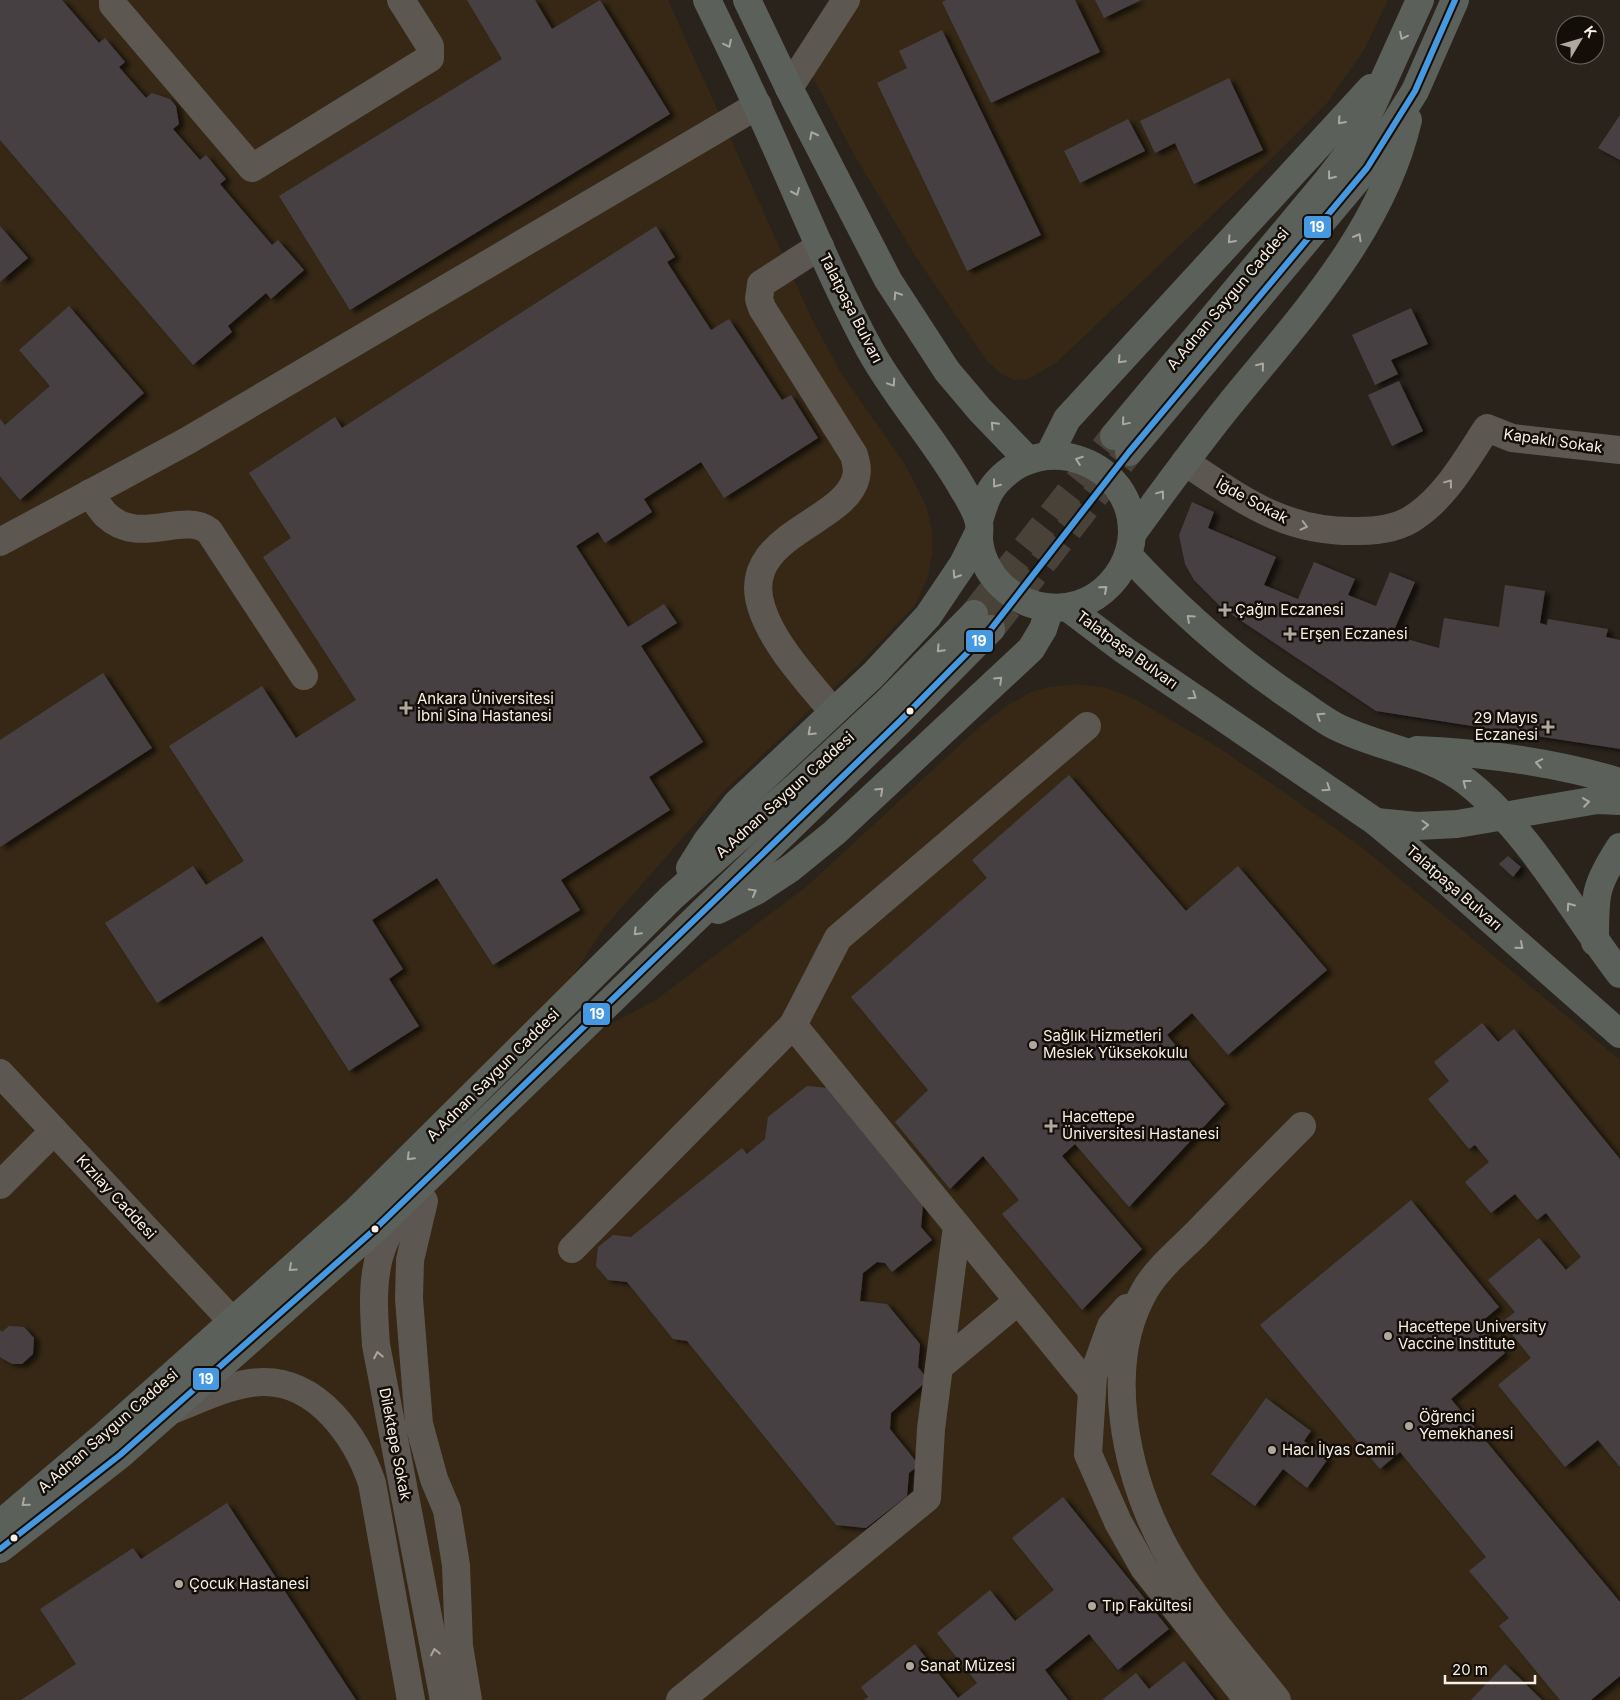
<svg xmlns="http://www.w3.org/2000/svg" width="1620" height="1700" viewBox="0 0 1620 1700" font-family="Inter,sans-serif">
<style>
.built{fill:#362815}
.building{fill:#474142;filter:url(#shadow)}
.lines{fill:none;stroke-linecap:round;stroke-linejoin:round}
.major-tunnel{stroke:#484239;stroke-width:28;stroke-dasharray:28 14;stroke-linecap:butt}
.minor{stroke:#5c5851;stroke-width:28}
.major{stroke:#5c605a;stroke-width:28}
.bus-1-casing{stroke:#130e08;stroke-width:10}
.bus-1{stroke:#4699e1;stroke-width:6}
.oneway{stroke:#aaa8a0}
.oneway2{stroke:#aaa49c}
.poi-dot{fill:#afa89f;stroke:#130e08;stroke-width:2}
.bus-dot{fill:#f7f0e6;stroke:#130e08;stroke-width:2}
.labels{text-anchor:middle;stroke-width:5;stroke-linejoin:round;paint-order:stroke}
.street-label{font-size:15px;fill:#f7f0e6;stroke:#130e08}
.poi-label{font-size:15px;fill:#f7f0e6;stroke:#130e08;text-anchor:start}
.line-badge{stroke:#130e08;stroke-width:2}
.badge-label{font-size:14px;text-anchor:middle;font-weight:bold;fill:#fff}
</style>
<defs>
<filter id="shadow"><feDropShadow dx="5.5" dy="3" stdDeviation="2.5" flood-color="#0009"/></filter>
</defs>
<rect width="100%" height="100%" fill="#29231b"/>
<g class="built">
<path d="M0,0H668L811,317L841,373L906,466L926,505L932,531V554L928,577L915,605L862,661L723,792L603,929L536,1033L0,1524Z"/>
<path d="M846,0H1388L1364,50L1328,102L1265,165L1057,362L1029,379L1014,380L1000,373L987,361L916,257L856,158L805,63Z"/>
<path d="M1077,684L1107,688L1133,698L1221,749L1288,795L1360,846L1620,1060V1700H0V1549L558,1053L657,999L806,887L977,729L1005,707L1031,692L1049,687Z"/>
</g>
<g class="building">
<path d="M0,0H62L99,43L105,38L125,62L119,67L146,98L152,93L170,99L176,106L179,124L173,129L200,160L206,155L226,179L220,184L272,245L278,240L304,270L271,299L266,293L228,326L232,332L193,365L0,140Z"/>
<path d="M467,0H535L552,29L600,0L670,114L350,310L279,196L502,59Z"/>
<path d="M946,0H1075L1100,52L991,103L942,2Z"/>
<path d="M1095,0H1141L1104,18Z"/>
<path d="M942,30L1041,235L967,271L877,83L907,68L899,51Z"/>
<path d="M1229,78L1263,150L1194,184L1175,143L1155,153L1140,121Z"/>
<path d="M1620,115V160L1598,148Z"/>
<path d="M1128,119L1145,151L1080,183L1064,151Z"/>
<path d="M0,226L28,258L0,282Z"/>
<path d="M656,226L675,257L667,262L711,330L729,319L782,400L791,395L818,438L724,498L701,462L644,499L652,512L605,543L598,532L576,546L628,627L664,604L677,623L641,646L703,742L649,777L670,810L561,880L580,910L493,965L437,878L372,920L403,969L389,979L419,1026L349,1071L262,936L157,1003L105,923L193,866L206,885L244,861L169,746L262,686L296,738L356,700L263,557L291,538L249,473L335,417L342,428Z"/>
<path d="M69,306L144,393L20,500L0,476V419L5,425L50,386L19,350Z"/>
<path d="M1411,308L1428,344L1391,360L1398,374L1375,385L1352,335Z"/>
<path d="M1399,381L1423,431L1392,446L1368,395Z"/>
<path d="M1192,502L1214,512L1208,528L1276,557L1264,585L1298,599L1314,562L1355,579L1348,595L1376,606L1390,572L1415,582L1392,635L1439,648L1444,618L1499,627L1505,585L1545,591L1540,623L1547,625L1548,619L1608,629L1606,637L1620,640V749L1376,711L1222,608L1194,580L1185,564L1179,535Z"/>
<path d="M103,673L152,748L0,847V740Z"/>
<path d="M1069,775L1186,911L1238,866L1327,970L1228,1055L1192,1013L1167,1035L1225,1104L1129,1207L1075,1144L1062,1156L1142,1249L1082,1310L1002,1214L1019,1200L983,1156L950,1189L895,1122L928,1090L851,997L987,878L972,860Z"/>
<path d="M1508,856L1521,867L1513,877L1499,864Z"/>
<path d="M1482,1023L1498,1042L1514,1029L1620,1159V1467L1598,1440L1565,1467L1498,1385L1531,1358L1502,1322L1515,1312L1488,1280L1539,1238L1566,1270L1581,1257L1546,1213L1537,1220L1515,1194L1491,1213L1465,1182L1489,1162L1475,1145L1469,1149L1428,1099L1449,1081L1434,1062Z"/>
<path d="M807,1086L829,1088L923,1205L921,1227L932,1240L892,1272L885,1263L877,1262L863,1273L860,1301L887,1304L920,1344L918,1367L928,1380L891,1413L890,1429L919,1465L909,1473L907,1496L866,1528L836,1525L687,1341L673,1339L627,1282L608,1280L596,1266L598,1247L613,1235L631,1237L742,1148L747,1154L765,1139L768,1117Z"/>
<path d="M1411,1200L1499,1307L1480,1323L1505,1353L1451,1399L1620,1602V1676L1591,1700H1560L1499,1626L1509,1618L1469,1571L1486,1557L1400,1452L1380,1469L1260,1325Z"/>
<path d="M9,1326L24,1327L34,1338L33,1354L22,1364H12L0,1357V1330L2,1332Z"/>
<path d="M1266,1398L1311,1431L1304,1441L1328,1459L1307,1488L1283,1469L1255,1506L1211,1474Z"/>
<path d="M1063,1497L1169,1629L1118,1670L1089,1634L1045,1670L1068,1700H864L868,1697L861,1687L915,1644L958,1698L977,1683L937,1633L990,1590L1015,1621L1054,1590L1012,1538Z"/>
<path d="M227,1503L356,1700H21L76,1664L40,1609L133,1548L141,1559Z"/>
<path d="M1184,1661L1215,1700H1102L1136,1673L1149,1689Z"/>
<path d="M1505,1664L1542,1700H1471Z"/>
</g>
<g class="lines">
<g class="major-tunnel">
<path d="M974,614L1114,436"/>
<path d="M991,629L1129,452"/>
</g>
<g class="minor">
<path d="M113,0V5L252,168L430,58V46L401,0"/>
<path d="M789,88L846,0"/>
<path d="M820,246L761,284L759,299L762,308L854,455C856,462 858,469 856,477C846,524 736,535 762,609C774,646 809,682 833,712"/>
<path d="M1185,462C1243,500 1285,533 1358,531C1377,531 1400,528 1416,516C1447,495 1467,458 1487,428L1512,438L1620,450"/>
<path d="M90,493C95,500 100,509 106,515C140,547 182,511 209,531L304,676"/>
<path d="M0,542L187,441L758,105"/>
<path d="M1087,726L838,938L793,1025L1092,1391"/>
<path d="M0,1073L232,1321"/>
<path d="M0,1185L54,1131"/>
<path d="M424,1201L410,1260L409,1299L419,1424L434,1479L447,1510L456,1565L459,1646L468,1700"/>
<path d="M407,1203C398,1218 386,1234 381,1251C371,1280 374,1315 376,1345L444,1700"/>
<path d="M572,1249L793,1025"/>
<path d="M1127,1308L1111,1326L1093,1376L1088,1454L1118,1522L1144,1568L1248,1700"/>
<path d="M939,1367L1018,1301"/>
<path d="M172,1410C201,1399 233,1382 264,1382C318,1382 356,1436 372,1483L411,1700"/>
<path d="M680,1700L927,1498L931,1429L957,1226"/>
<path d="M1277,1700C1238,1651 1195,1603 1165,1548C1126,1475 1101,1366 1145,1290C1157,1269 1179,1251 1196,1234C1231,1198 1266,1162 1302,1126"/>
</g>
<g class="major">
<path d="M707,0C733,53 758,106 782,161C810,224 837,289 870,350C896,397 933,438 960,484C966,495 977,510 979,523C980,528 979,533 979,539C980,556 989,574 1002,586C1027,610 1067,615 1096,596C1117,582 1131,559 1132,533C1133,462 1044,429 997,482C987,493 983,507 979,521"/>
<path d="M747,0L789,88L888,280L947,371L980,410L1028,460"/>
<path d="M1114,436L1327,181L1354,146L1420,0"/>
<path d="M1129,452L1367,168L1415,91L1455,0"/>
<path d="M1049,455L1067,419L1371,88"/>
<path d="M1132,534C1164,490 1196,446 1230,404C1300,318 1382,231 1408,120"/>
<path d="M1128,555C1179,610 1234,659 1297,701C1309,709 1322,719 1335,726C1378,748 1426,751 1467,782C1529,831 1572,911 1620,974"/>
<path d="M1067,607L1124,650L1376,822L1450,884L1620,1034"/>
<path d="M1417,750C1486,753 1554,762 1620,782"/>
<path d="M1376,822L1417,826L1457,824L1597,800L1620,801"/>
<path d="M690,868L707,841L737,803L873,675L928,616L963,564L979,532"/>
<path d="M718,910L756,891L791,868L834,833L1031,649L1043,629L1050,608"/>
<path d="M1595,942C1595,895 1594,887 1620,847"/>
<path d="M0,1524L105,1435L357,1210L672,897L797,786L885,704L974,614"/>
<path d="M0,1549L120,1455L374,1230L900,721L991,629"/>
</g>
<defs>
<path id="bus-1" d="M0,1549L120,1455L374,1230L900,721L991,629L1129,452L1367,168L1415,91L1455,0"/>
</defs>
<use href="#bus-1" class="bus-1-casing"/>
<use href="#bus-1" class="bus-1"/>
</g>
<defs><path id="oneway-chevron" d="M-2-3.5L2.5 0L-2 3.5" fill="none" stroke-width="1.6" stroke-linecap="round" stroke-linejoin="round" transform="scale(1.25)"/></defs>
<g class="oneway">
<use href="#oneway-chevron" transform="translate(1403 36) rotate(116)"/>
<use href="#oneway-chevron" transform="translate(728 44) rotate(64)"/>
<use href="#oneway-chevron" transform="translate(1341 121) rotate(132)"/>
<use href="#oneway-chevron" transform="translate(813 135) rotate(-117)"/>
<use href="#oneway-chevron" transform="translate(1331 176) rotate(128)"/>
<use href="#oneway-chevron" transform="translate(796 192) rotate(66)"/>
<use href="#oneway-chevron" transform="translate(1358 237) rotate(-60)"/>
<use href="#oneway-chevron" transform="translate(1231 240) rotate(132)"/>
<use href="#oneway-chevron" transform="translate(897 295) rotate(-122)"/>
<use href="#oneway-chevron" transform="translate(1121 360) rotate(133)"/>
<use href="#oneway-chevron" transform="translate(1261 366) rotate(-51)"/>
<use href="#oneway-chevron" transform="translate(892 383) rotate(56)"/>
<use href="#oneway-chevron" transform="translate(1125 422) rotate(130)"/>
<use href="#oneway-chevron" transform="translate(994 425) rotate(-133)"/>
<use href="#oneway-chevron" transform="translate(1079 460) rotate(-160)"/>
<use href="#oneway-chevron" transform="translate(996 484) rotate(128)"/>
<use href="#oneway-chevron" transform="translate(1161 494) rotate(-53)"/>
<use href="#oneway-chevron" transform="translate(956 575) rotate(123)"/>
<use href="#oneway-chevron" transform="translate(1104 589) rotate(-41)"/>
<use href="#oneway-chevron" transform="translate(1190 618) rotate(-138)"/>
<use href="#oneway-chevron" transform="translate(940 649) rotate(133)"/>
<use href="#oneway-chevron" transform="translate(999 680) rotate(-44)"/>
<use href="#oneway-chevron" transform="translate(1193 696) rotate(34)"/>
<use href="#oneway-chevron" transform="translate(1320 716) rotate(-147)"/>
<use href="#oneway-chevron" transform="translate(811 732) rotate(137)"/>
<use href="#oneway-chevron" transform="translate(1539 763) rotate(-170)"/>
<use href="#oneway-chevron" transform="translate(1466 783) rotate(-143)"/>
<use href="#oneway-chevron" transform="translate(1327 788) rotate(35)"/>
<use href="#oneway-chevron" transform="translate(880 791) rotate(-43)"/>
<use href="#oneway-chevron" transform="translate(1586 802) rotate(-8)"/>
<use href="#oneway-chevron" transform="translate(1425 825) rotate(-2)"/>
<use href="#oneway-chevron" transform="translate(753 892) rotate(-29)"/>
<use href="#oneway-chevron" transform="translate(1570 906) rotate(-125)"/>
<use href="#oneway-chevron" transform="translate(637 932) rotate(135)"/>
<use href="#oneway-chevron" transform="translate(1520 946) rotate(41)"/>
<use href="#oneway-chevron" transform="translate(410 1157) rotate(135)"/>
<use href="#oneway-chevron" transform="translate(292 1268) rotate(138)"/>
<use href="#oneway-chevron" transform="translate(25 1503) rotate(140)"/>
</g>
<g class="oneway2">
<use href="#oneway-chevron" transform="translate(1449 483) rotate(-53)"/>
<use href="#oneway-chevron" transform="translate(1304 526) rotate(14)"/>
<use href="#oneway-chevron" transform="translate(378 1355) rotate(-101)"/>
<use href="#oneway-chevron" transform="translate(435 1652) rotate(-101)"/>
</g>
<g class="poi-dot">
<path d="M1222.5 602.5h5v5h5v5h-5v5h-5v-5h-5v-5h5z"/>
<path d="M1287.5 626.5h5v5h5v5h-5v5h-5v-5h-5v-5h5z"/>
<path d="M403.5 700.5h5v5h5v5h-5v5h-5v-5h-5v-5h5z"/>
<path d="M1545.5 719.5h5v5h5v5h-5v5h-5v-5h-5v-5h5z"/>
<circle cx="1033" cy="1045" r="5"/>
<path d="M1048.5 1118.5h5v5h5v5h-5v5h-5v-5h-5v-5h5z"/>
<circle cx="1388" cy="1336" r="5"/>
<circle cx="1409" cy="1426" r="5"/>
<circle cx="1272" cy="1450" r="5"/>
<circle cx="179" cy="1584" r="5"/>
<circle cx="1092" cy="1606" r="5"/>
<circle cx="910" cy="1666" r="5"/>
</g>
<g class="bus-dot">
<circle cx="910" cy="711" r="4.5"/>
<circle cx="375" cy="1229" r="4.5"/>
<circle cx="14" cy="1538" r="4.5"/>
</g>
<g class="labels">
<g class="street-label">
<text transform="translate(1228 299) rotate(-50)" y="5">A.Adnan Saygun Caddesi</text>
<text transform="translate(851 308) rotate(63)" y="5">Talatpaşa Bulvarı</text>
<text transform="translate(1553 441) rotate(8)" y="5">Kapaklı Sokak</text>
<text transform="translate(1252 501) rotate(28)" y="5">İğde Sokak</text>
<text transform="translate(1127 650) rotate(36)" y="5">Talatpaşa Bulvarı</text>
<text transform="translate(785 795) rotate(-42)" y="5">A.Adnan Saygun Caddesi</text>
<text transform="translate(1454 888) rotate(41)" y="5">Talatpaşa Bulvarı</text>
<text transform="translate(493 1075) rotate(-45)" y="5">A.Adnan Saygun Caddesi</text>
<text transform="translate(116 1197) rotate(47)" y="5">Kızılay Caddesi</text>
<text transform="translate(108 1431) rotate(-41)" y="5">A.Adnan Saygun Caddesi</text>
<text transform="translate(395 1444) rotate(79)" y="5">Dilektepe Sokak</text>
</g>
<g class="poi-label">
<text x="1235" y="615">Çağın Eczanesi</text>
<text x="1300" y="639">Erşen Eczanesi</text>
<text x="417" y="704">Ankara Üniversitesi<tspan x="417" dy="17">İbni Sina Hastanesi</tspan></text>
<text x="1538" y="723" text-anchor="end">29 Mayıs<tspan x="1538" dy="17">Eczanesi</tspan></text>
<text x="1043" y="1041">Sağlık Hizmetleri<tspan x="1043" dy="17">Meslek Yüksekokulu</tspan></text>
<text x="1062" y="1122">Hacettepe<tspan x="1062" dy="17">Üniversitesi Hastanesi</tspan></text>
<text x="1398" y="1332">Hacettepe University<tspan x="1398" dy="17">Vaccine Institute</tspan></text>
<text x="1419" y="1422">Öğrenci<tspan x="1419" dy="17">Yemekhanesi</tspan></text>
<text x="1282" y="1455">Hacı İlyas Camii</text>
<text x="189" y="1589">Çocuk Hastanesi</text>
<text x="1102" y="1611">Tıp Fakültesi</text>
<text x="920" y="1671">Sanat Müzesi</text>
</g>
</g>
<g class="line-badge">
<rect x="1303" y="215" width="29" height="24" rx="5" fill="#4699e1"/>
<rect x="965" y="629" width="29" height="24" rx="5" fill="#4699e1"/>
<rect x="582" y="1002" width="29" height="24" rx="5" fill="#4699e1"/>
<rect x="192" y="1367" width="28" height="24" rx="5" fill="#4699e1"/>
</g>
<g class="badge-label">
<text x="1317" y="232">19</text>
<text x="979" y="646">19</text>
<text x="597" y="1019">19</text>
<text x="206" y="1384">19</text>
</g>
<g transform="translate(1580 40) rotate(52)"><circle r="24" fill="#130e08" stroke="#6e6861"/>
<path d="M0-4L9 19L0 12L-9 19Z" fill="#afa89f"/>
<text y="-8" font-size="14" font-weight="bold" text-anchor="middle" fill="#f7f0e6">K</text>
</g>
<path d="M1445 1675v8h90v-8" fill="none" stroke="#f7f0e6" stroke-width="2.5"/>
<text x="1452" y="1675" font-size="15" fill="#f7f0e6" stroke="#130e08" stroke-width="4" paint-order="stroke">20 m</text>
</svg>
